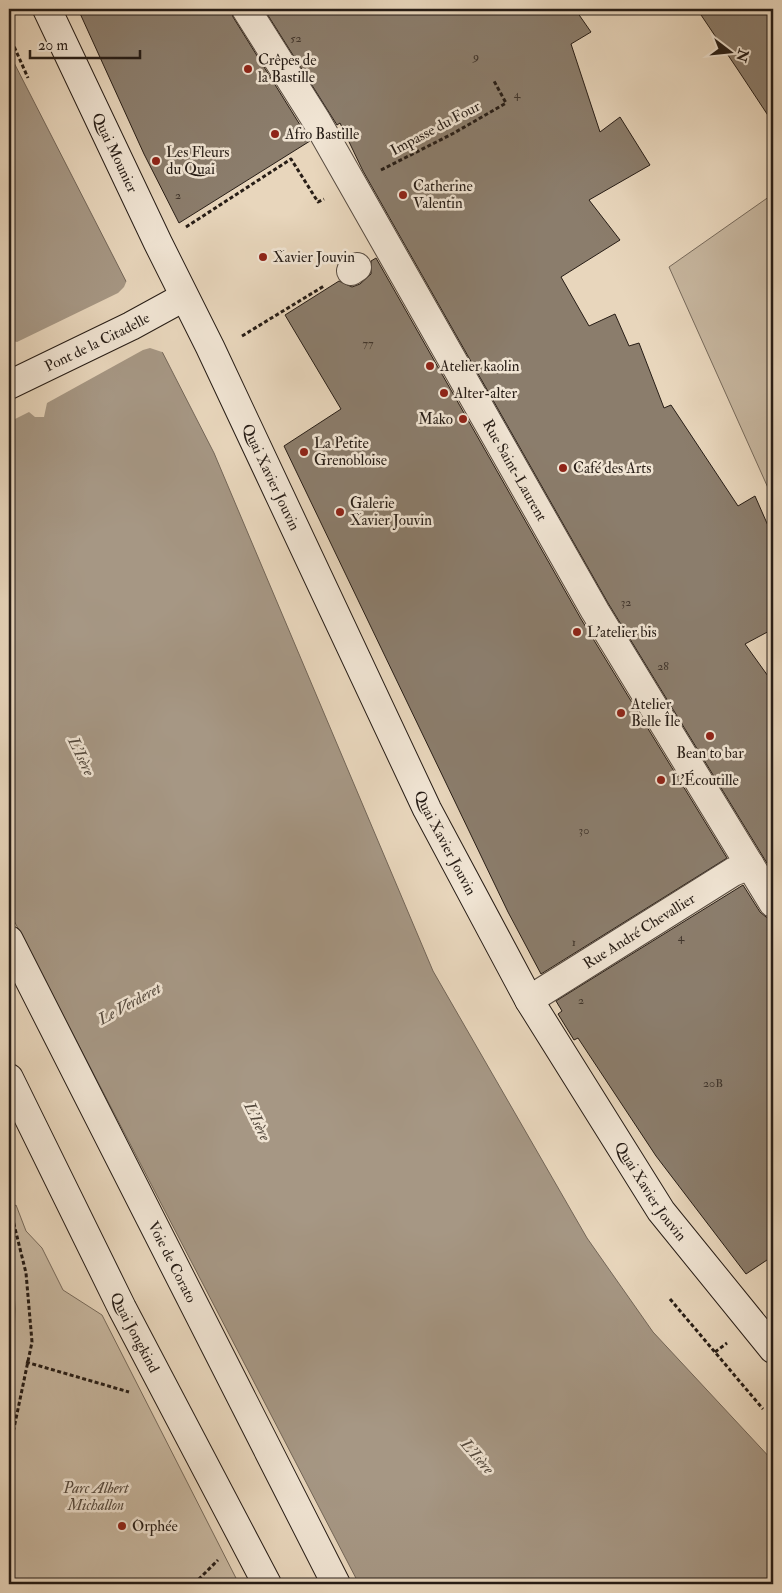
<svg xmlns="http://www.w3.org/2000/svg" width="782" height="1593" viewBox="0 0 782 1593" font-family="'IM FELL Double Pica',serif">
<style>
.green{fill:#c7b7a0;stroke:#776a5b}
.water{fill:#a69784;stroke:#736658}
.pier{fill:#e8d6bc}
.building{fill:#8b7d6c;stroke:#271d16}
.lines{fill:none;stroke-linecap:round;stroke-linejoin:round}
.street-casing{stroke:#574b40;stroke-width:30}
.secondary-casing{stroke:#271d16;stroke-width:30}
.path{stroke:#271d16;stroke-width:3;stroke-dasharray:4 2.5;stroke-linecap:butt}
.street{stroke:#f0e4d3;stroke-width:28}
.secondary{stroke:#f0e4d3;stroke-width:28}
.poi-dot{fill:#8f2418;stroke:#f0e4d3;stroke-width:2}
.labels{text-anchor:middle;stroke-width:5;stroke-linejoin:round;paint-order:stroke}
.number-label{font-size:12px;fill:#40352c}
.poi-label{font-size:15px;fill:#271d16;stroke:#f0e4d3;text-anchor:start}
.street-label{font-size:15px;fill:#271d16;stroke:#f0e4d3}
.park-label{font-size:15px;font-style:italic;fill:#574b3f;stroke:#f0e4d3}
.water-label{font-size:16px;font-style:italic;fill:#53483c;stroke:#f0e4d3}
</style>
<rect width="100%" height="100%" fill="#e8d6bc"/>
<filter id="stains"><feTurbulence type="fractalNoise" baseFrequency=".004" numOctaves="4"/><feColorMatrix values="0 0 0 0 .2 0 0 0 0 .09 0 0 0 0 .02 0 0 0 .5 -.17"/></filter>
<radialGradient id="worn" r=".72"><stop offset=".6" stop-color="#630" stop-opacity="0"/><stop offset="1" stop-color="#630" stop-opacity=".3"/></radialGradient>
<g class="green">
<path d="M773,194V499L669,267Z"/>
<path d="M16,1205L26,1231L42,1248L63,1290L102,1315L239,1584H9V1365H13L15,1309L9,1209Z"/>
</g>
<path class="water" d="M9,53L214,453L433,971L587,1238L653,1332L773,1461V1584H359L9,911Z"/>
<path class="pier" d="M127,280L165,353L150,348L143,350L47,403L44,417H35L29,412L9,422V340L17,342L118,293L124,287Z"/>
<g class="building">
<path d="M78,9H231L233,17L310,141L179,223L144,154Z"/>
<path d="M264,9H575L591,32L571,44L600,132L620,117L650,165L589,200L620,240L561,277L589,326L615,314L629,346L639,343L664,408L671,405L738,506L755,496L773,537V629L745,644L773,683V873L608,603L363,171L340,123L337,125Z"/>
<path d="M697,9H773V123L738,70Z"/>
<path d="M376,258L581,619L727,858L541,974L508,912L284,446L341,409L285,315L339,281L352,287L360,284L371,274V261Z"/>
<path d="M743,885L760,912L766,917L773,919V1256L746,1274L656,1156L578,1038L574,1040L558,1014L562,1011L556,1001Z"/>
</g>
<g class="lines">
<defs>
<g id="street">
<path id="s1" d="M246,9L316,120L595,611L773,903"/>
<path d="M351,271L357,267"/>
<path id="s2" d="M529,1000L733,872L750,865"/>
</g>
<g id="secondary">
<path id="s3" d="M47,9L158,243L210,347L427,809L529,1000L661,1211L773,1349"/>
<path id="s4" d="M9,385L131,326L184,297"/>
<path id="s5" d="M9,940L336,1584"/>
<path id="s6" d="M9,1078L122,1308L267,1584"/>
</g>
</defs>
<use href="#street" class="street-casing"/>
<use href="#secondary" class="secondary-casing"/>
<g class="path">
<path d="M9,35L28,78"/>
<path d="M381,170L454,133L506,103L494,81"/>
<path d="M186,227L291,159L318,202L324,199"/>
<path d="M242,336L324,286"/>
<path d="M9,1204L26,1273L32,1342L9,1452"/>
<path d="M670,1299L763,1409"/>
<path d="M715,1352L727,1343"/>
<path d="M26,1362L129,1392"/>
<path d="M194,1584L218,1560"/>
</g>
<use href="#street" class="street"/>
<use href="#secondary" class="secondary"/>
</g>
<g class="poi-dot">
<circle cx="248" cy="69" r="5"/>
<circle cx="275" cy="134" r="5"/>
<circle cx="156" cy="161" r="5"/>
<circle cx="403" cy="195" r="5"/>
<circle cx="263" cy="257" r="5"/>
<circle cx="430" cy="366" r="5"/>
<circle cx="444" cy="393" r="5"/>
<circle cx="463" cy="419" r="5"/>
<circle cx="304" cy="452" r="5"/>
<circle cx="563" cy="468" r="5"/>
<circle cx="340" cy="512" r="5"/>
<circle cx="577" cy="632" r="5"/>
<circle cx="621" cy="713" r="5"/>
<circle cx="710" cy="736" r="5"/>
<circle cx="661" cy="780" r="5"/>
<circle cx="122" cy="1526" r="5"/>
</g>
<g class="labels">
<g class="number-label">
<text x="296" y="42">52</text>
<text x="476" y="60">9</text>
<text x="517" y="98">4</text>
<text x="178" y="199">2</text>
<text x="368" y="347">77</text>
<text x="626" y="606">32</text>
<text x="663" y="670">28</text>
<text x="584" y="834">30</text>
<text x="681" y="941">4</text>
<text x="574" y="946">1</text>
<text x="581" y="1004">2</text>
<text x="713" y="1087">20B</text>
</g>
<g class="poi-label">
<text x="258" y="65">Crêpes de<tspan x="258" dy="17">la Bastille</tspan></text>
<text x="285" y="139">Afro Bastille</text>
<text x="166" y="157">Les Fleurs<tspan x="166" dy="17">du Quai</tspan></text>
<text x="413" y="191">Catherine<tspan x="413" dy="17">Valentin</tspan></text>
<text x="273" y="262">Xavier Jouvin</text>
<text x="440" y="371">Atelier kaolin</text>
<text x="454" y="398">Alter-alter</text>
<text x="453" y="424" text-anchor="end">Mako</text>
<text x="314" y="448">La Petite<tspan x="314" dy="17">Grenobloise</tspan></text>
<text x="573" y="473">Café des Arts</text>
<text x="350" y="508">Galerie<tspan x="350" dy="17">Xavier Jouvin</tspan></text>
<text x="587" y="637">L'atelier bis</text>
<text x="631" y="709">Atelier<tspan x="631" dy="17">Belle Île</tspan></text>
<text x="710" y="758" text-anchor="middle">Bean to bar</text>
<text x="671" y="785">L'Écoutille</text>
<text x="132" y="1531">Orphée</text>
</g>
<g class="street-label">
<text transform="translate(435 128) rotate(-28)" y="5">Impasse du Four</text>
<text dy="5" stroke="none"><textPath href="#s3" startOffset="159">Quai Mounier</textPath></text>
<text dy="5" stroke="none"><textPath href="#s4" startOffset="98">Pont de la Citadelle</textPath></text>
<text dy="5" stroke="none"><textPath href="#s1" startOffset="534">Rue Saint-Laurent</textPath></text>
<text dy="5" stroke="none"><textPath href="#s3" startOffset="519">Quai Xavier Jouvin</textPath></text>
<text dy="5" stroke="none"><textPath href="#s3" startOffset="924">Quai Xavier Jouvin</textPath></text>
<text dy="5" stroke="none"><textPath href="#s2" startOffset="130">Rue André Chevallier</textPath></text>
<text dy="5" stroke="none"><textPath href="#s3" startOffset="1329">Quai Xavier Jouvin</textPath></text>
<text dy="5" stroke="none"><textPath href="#s5" startOffset="361">Voie de Corato</textPath></text>
<text dy="5" stroke="none"><textPath href="#s6" startOffset="284">Quai Jongkind</textPath></text>
</g>
<g class="park-label">
<text x="96" y="1493">Parc Albert<tspan x="96" dy="17">Michallon</tspan></text>
</g>
<g class="water-label">
<text transform="translate(82 756) rotate(64)" y="6">L'Isère</text>
<text transform="translate(129 1003) rotate(-29)" y="6">Le Verderet</text>
<text transform="translate(258 1121) rotate(64)" y="6">L'Isère</text>
<text transform="translate(478 1456) rotate(49)" y="6">L'Isère</text>
</g>
</g>
<rect width="782" height="1593" fill="none" stroke="#e8d6bc" stroke-width="30"/>
<rect x="10" y="10" width="762" height="1573" fill="none" stroke="#271d16" stroke-width="2.5"/>
<rect x="15" y="15" width="752" height="1563" fill="none" stroke="#271d16"/>
<g transform="translate(730 52) rotate(106)" stroke="#f0e4d3" stroke-width="4" paint-order="stroke">
<path d="M0-4L9 19L0 12L-9 19Z" fill="#271d16"/>
<text y="-8" font-size="14" font-weight="bold" text-anchor="middle" fill="#271d16">N</text>
</g>
<path d="M30 50v8h110v-8" fill="none" stroke="#271d16" stroke-width="2.5"/>
<text x="38" y="50" font-size="15" fill="#271d16" stroke="#f0e4d3" stroke-width="4" paint-order="stroke">20 m</text>
<rect width="100%" height="100%" filter="url(#stains)"/>
<rect width="100%" height="100%" fill="url(#worn)"/>
</svg>
